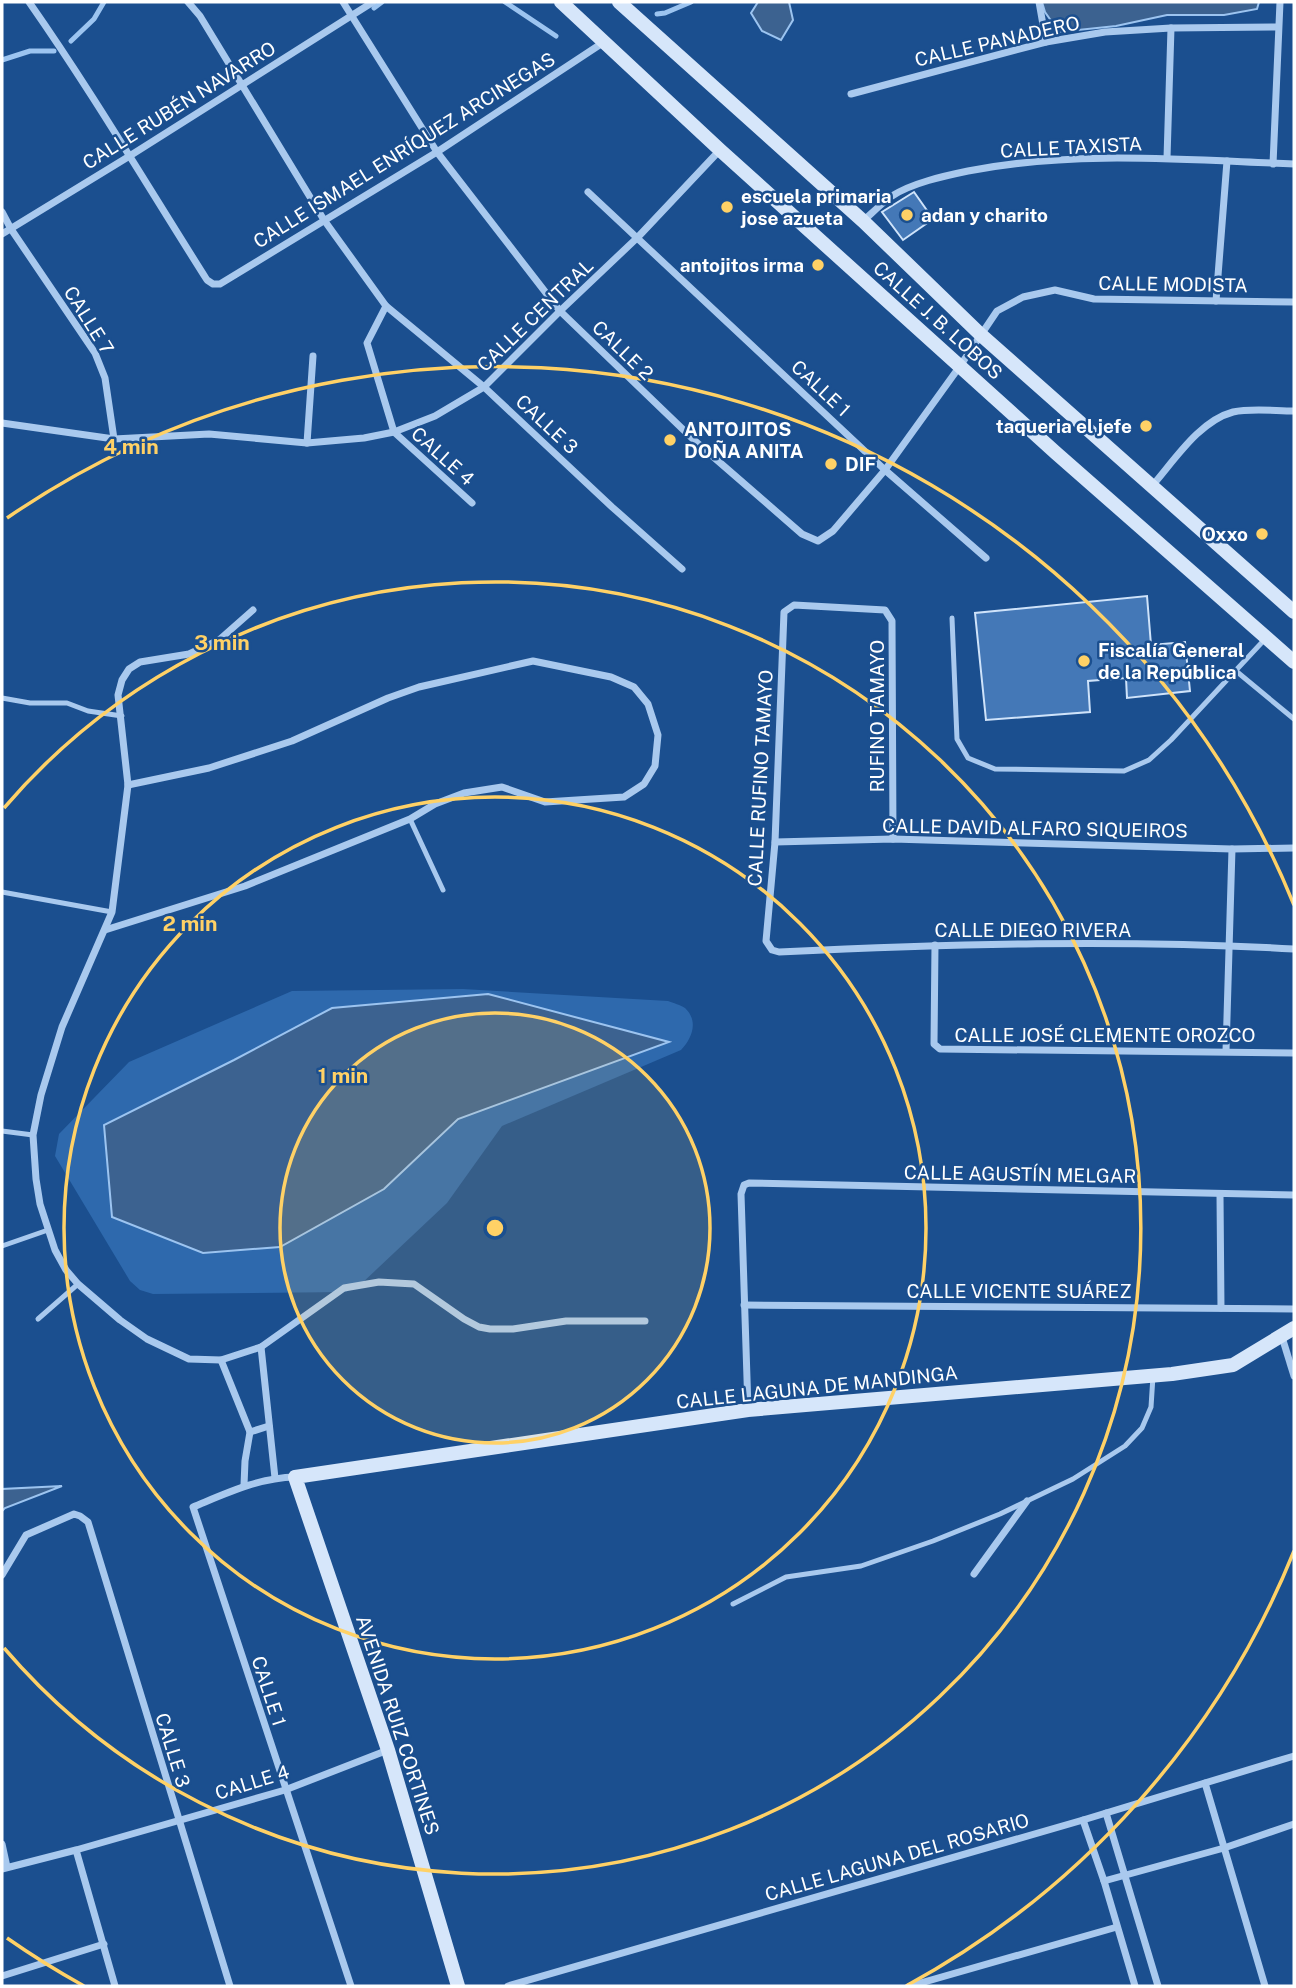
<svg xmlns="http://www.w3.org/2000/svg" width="1296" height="1988" viewBox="0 0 1296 1988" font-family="'Public Sans',sans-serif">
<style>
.green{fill:#2e69ad}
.water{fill:#3c6290;stroke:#9cc4f0;stroke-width:2}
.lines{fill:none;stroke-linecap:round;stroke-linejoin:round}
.stream{stroke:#9cc4f0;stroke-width:5}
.building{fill:#4478b7;stroke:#cfe3fa;stroke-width:2}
.lane{stroke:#a9c9ee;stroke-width:5}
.street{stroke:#a9c9ee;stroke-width:7}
.secondary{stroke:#d6e6fa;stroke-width:14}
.ring{fill:none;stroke:#ffd166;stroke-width:3.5}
.poi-dot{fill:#ffd166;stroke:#1b4f8f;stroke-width:2.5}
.labels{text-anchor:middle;stroke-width:5;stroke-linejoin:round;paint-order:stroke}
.street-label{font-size:19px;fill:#fff;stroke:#1b4f8f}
.poi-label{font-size:19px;font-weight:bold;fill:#fff;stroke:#1b4f8f;text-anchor:start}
.centre{fill:#ffd166;stroke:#1b4f8f;stroke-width:3.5}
.ring-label{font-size:21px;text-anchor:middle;font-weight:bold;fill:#ffd166;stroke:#1b4f8f;stroke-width:5;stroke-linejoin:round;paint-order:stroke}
</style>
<rect width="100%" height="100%" fill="#1b4f8f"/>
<path class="green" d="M463,989L668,1001C673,1003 681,1005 685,1008C699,1021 692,1039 681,1050L502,1126L447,1203L360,1285L346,1292L153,1294L140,1290L130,1281L55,1156L59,1134L129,1062L292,991Z"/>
<g class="water">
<path d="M758,2H789L793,20L781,40L762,31L751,13Z"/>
<path d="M1042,2H1259L1257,9L1224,15H1167L1116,26L1059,32L1045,12Z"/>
<path d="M488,994L669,1042L458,1119L384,1189L280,1247L203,1253L112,1217L104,1125L234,1060L332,1008Z"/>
<path d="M62,1486L5,1508L2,1511V1489Z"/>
</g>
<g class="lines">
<g class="stream">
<path d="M505,2L556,36"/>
<path d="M374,8L382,2"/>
<path d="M657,14L665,13L691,2"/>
<path d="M71,41L94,19L104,2"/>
<path d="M2,60L30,51H54"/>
</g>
</g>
<g class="building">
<path d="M914,192L933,219L903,240L882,212Z"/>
<path d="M1147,596L1151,645L1185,642L1190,691L1127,698L1126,678L1088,681L1090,712L986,720L975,613Z"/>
</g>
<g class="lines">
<g class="lane">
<path d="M952,618L957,739L968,758L995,769L1124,771L1149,760L1171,740L1266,638"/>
<path d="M1236,671L1294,719"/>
<path d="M2,698L30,703H67L88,711L122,716"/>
<path d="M410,819L443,890"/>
<path d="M2,892L112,912"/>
<path d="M2,1131L33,1135"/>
<path d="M2,1246L48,1230"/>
<path d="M38,1319L78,1284"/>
<path d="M733,1604L786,1577L861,1566L933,1541L1000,1514L1073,1479L1125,1446L1142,1428L1151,1407L1153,1376"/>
</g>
<g class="street">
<path d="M29,2C92,92 148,187 207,280L213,284H220L437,152L604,42"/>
<path d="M188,2L200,16L324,220L386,306L367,343L394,432L472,503"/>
<path d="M343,2L437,152L560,311L695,441L802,534L818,541L833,531L885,470L960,366L997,311L1023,297L1055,290L1094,299L1294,302"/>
<path d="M1039,2L1046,42"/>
<path d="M851,94L1046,42L1105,32L1171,28L1278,27"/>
<path d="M1167,158L1171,28"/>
<path d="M1273,164L1280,2"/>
<path d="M588,192L885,470L986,558"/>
<path d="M2,212L11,229L95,353L105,378L114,439"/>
<path d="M863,221C872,213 882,203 892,196C912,183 944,176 968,171C1075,150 1186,160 1294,164"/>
<path d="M2,234L128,157L373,2"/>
<path d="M1216,301L1227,161"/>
<path d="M386,306L484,387L612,507L682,569"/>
<path d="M2,423L114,439L209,434L307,443L364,438L394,432L435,416L484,387L560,311L638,237L720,150"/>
<path d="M307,443L313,356"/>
<path d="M1152,486C1174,461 1199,421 1233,412C1251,408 1275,411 1294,411"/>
<path d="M253,610L219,640L189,654L140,662L129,669L122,680L118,695L128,785L112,912L62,1027L41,1095L33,1135L36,1179L40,1204L55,1250L66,1270L78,1284L120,1320L147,1339L189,1359L221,1360L261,1347L344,1288L379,1282L414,1284L464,1319L479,1327L490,1329H513L566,1321H645"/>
<path d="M893,839L892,621L885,610L794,605L784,612L775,842L766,941L772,950L779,952C950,944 1123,939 1294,949"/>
<path d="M775,842L893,839L1232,849L1294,848"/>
<path d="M105,930L245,886L410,819L435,804L464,793L502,787L545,802L624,797L644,784L655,766L658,735L648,704L634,687L611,677L533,661L419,687L388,698L292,741L209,768L128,785"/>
<path d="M935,945L934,1044L940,1049L1294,1053"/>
<path d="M1226,1051L1232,849"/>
<path d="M1220,1195L1221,1308"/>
<path d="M744,1305L1294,1309"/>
<path d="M1282,1337L1294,1376"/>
<path d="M261,1347L275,1478"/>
<path d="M221,1360L250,1432L245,1461L244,1485"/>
<path d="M748,1409L741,1194L744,1185L749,1183L1294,1195"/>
<path d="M250,1432L269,1426"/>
<path d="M295,1477C258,1478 227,1493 193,1507L351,1986"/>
<path d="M974,1574L1027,1501"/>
<path d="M2,1575L26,1535L74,1514L80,1516L88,1522L230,1986"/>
<path d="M1205,1783L1265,1986"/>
<path d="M1106,1813L1158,1986"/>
<path d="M1083,1820L1104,1881L1135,1986"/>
<path d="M2,1844L7,1867"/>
<path d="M76,1850L115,1986"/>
<path d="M2,1869L76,1850L285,1790L388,1750"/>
<path d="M1104,1881L1224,1848L1294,1824"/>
<path d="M2,1976L104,1944"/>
<path d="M508,1986L1083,1820L1294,1756"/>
<path d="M910,1986L1117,1927"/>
</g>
<g class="secondary">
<path d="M561,2L720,150L1056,453L1294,662"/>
<path d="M619,2L863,221L980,334L1294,612"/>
<path d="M458,1986L388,1750L295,1477L748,1410L1172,1374L1233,1365L1294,1328"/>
</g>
</g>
<circle cx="495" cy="1228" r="215" fill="#ffd166" fill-opacity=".12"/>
<g class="ring">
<circle cx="495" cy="1228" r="215"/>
<circle cx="495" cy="1228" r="431"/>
<path d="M4 808A646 646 0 1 1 4 1648"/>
<path d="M1294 1551A862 862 0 0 1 906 1986M84 1986A862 862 0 0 1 7 1938M7 518A862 862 0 0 1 1294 905"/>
</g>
<g class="poi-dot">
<circle cx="727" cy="207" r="7"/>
<circle cx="907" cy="215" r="7"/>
<circle cx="818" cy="265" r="7"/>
<circle cx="1146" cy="426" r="7"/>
<circle cx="670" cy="440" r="7"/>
<circle cx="831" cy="464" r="7"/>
<circle cx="1262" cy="534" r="7"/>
<circle cx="1084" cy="661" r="7"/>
</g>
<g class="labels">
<g class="street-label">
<text transform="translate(997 41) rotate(-13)" y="7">CALLE PANADERO</text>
<text transform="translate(179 105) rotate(-32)" y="7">CALLE RUBÉN NAVARRO</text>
<text transform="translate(1071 147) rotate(-3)" y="7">CALLE TAXISTA</text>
<text transform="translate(404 150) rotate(-32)" y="7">CALLE ISMAEL ENRÍQUEZ ARCINEGAS</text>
<text transform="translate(1173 284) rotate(1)" y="7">CALLE MODISTA</text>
<text transform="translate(535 315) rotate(-44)" y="7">CALLE CENTRAL</text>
<text transform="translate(89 320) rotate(58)" y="7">CALLE 7</text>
<text transform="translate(938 320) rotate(42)" y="7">CALLE J. B. LOBOS</text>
<text transform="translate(623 350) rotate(44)" y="7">CALLE 2</text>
<text transform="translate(821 388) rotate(43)" y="7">CALLE 1</text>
<text transform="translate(547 424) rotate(43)" y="7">CALLE 3</text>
<text transform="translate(443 456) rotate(42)" y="7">CALLE 4</text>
<text transform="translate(877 716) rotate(-90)" y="7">RUFINO TAMAYO</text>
<text transform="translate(760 778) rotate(-87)" y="7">CALLE RUFINO TAMAYO</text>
<text transform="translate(1035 828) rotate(1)" y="7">CALLE DAVID ALFARO SIQUEIROS</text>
<text x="1033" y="937">CALLE DIEGO RIVERA</text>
<text x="1105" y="1042">CALLE JOSÉ CLEMENTE OROZCO</text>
<text transform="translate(1020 1174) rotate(1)" y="7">CALLE AGUSTÍN MELGAR</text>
<text x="1019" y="1298">CALLE VICENTE SUÁREZ</text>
<text transform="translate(817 1387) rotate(-6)" y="7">CALLE LAGUNA DE MANDINGA</text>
<text transform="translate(269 1691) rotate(72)" y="7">CALLE 1</text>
<text transform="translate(398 1725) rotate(72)" y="7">AVENIDA RUIZ CORTINES</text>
<text transform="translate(173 1750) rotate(73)" y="7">CALLE 3</text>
<text transform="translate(252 1782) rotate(-17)" y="7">CALLE 4</text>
<text transform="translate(897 1857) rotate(-16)" y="7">CALLE LAGUNA DEL ROSARIO</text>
</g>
<g class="poi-label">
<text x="741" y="203">escuela primaria<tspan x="741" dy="22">jose azueta</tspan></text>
<text x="921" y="222">adan y charito</text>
<text x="804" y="272" text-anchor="end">antojitos irma</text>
<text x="1132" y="433" text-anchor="end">taqueria el jefe</text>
<text x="684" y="436">ANTOJITOS<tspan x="684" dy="22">DOÑA ANITA</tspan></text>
<text x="845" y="471">DIF</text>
<text x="1248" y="541" text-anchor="end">Oxxo</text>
<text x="1098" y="657">Fiscalía General<tspan x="1098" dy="22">de la República</tspan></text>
</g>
</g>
<circle cx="495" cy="1228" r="10" class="centre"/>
<g class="ring-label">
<text x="131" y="454">4 min</text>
<text x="222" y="650">3 min</text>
<text x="190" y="931">2 min</text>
<text x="343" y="1083">1 min</text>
</g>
<rect width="1296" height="1988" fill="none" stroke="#ffffff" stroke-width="7"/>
</svg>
